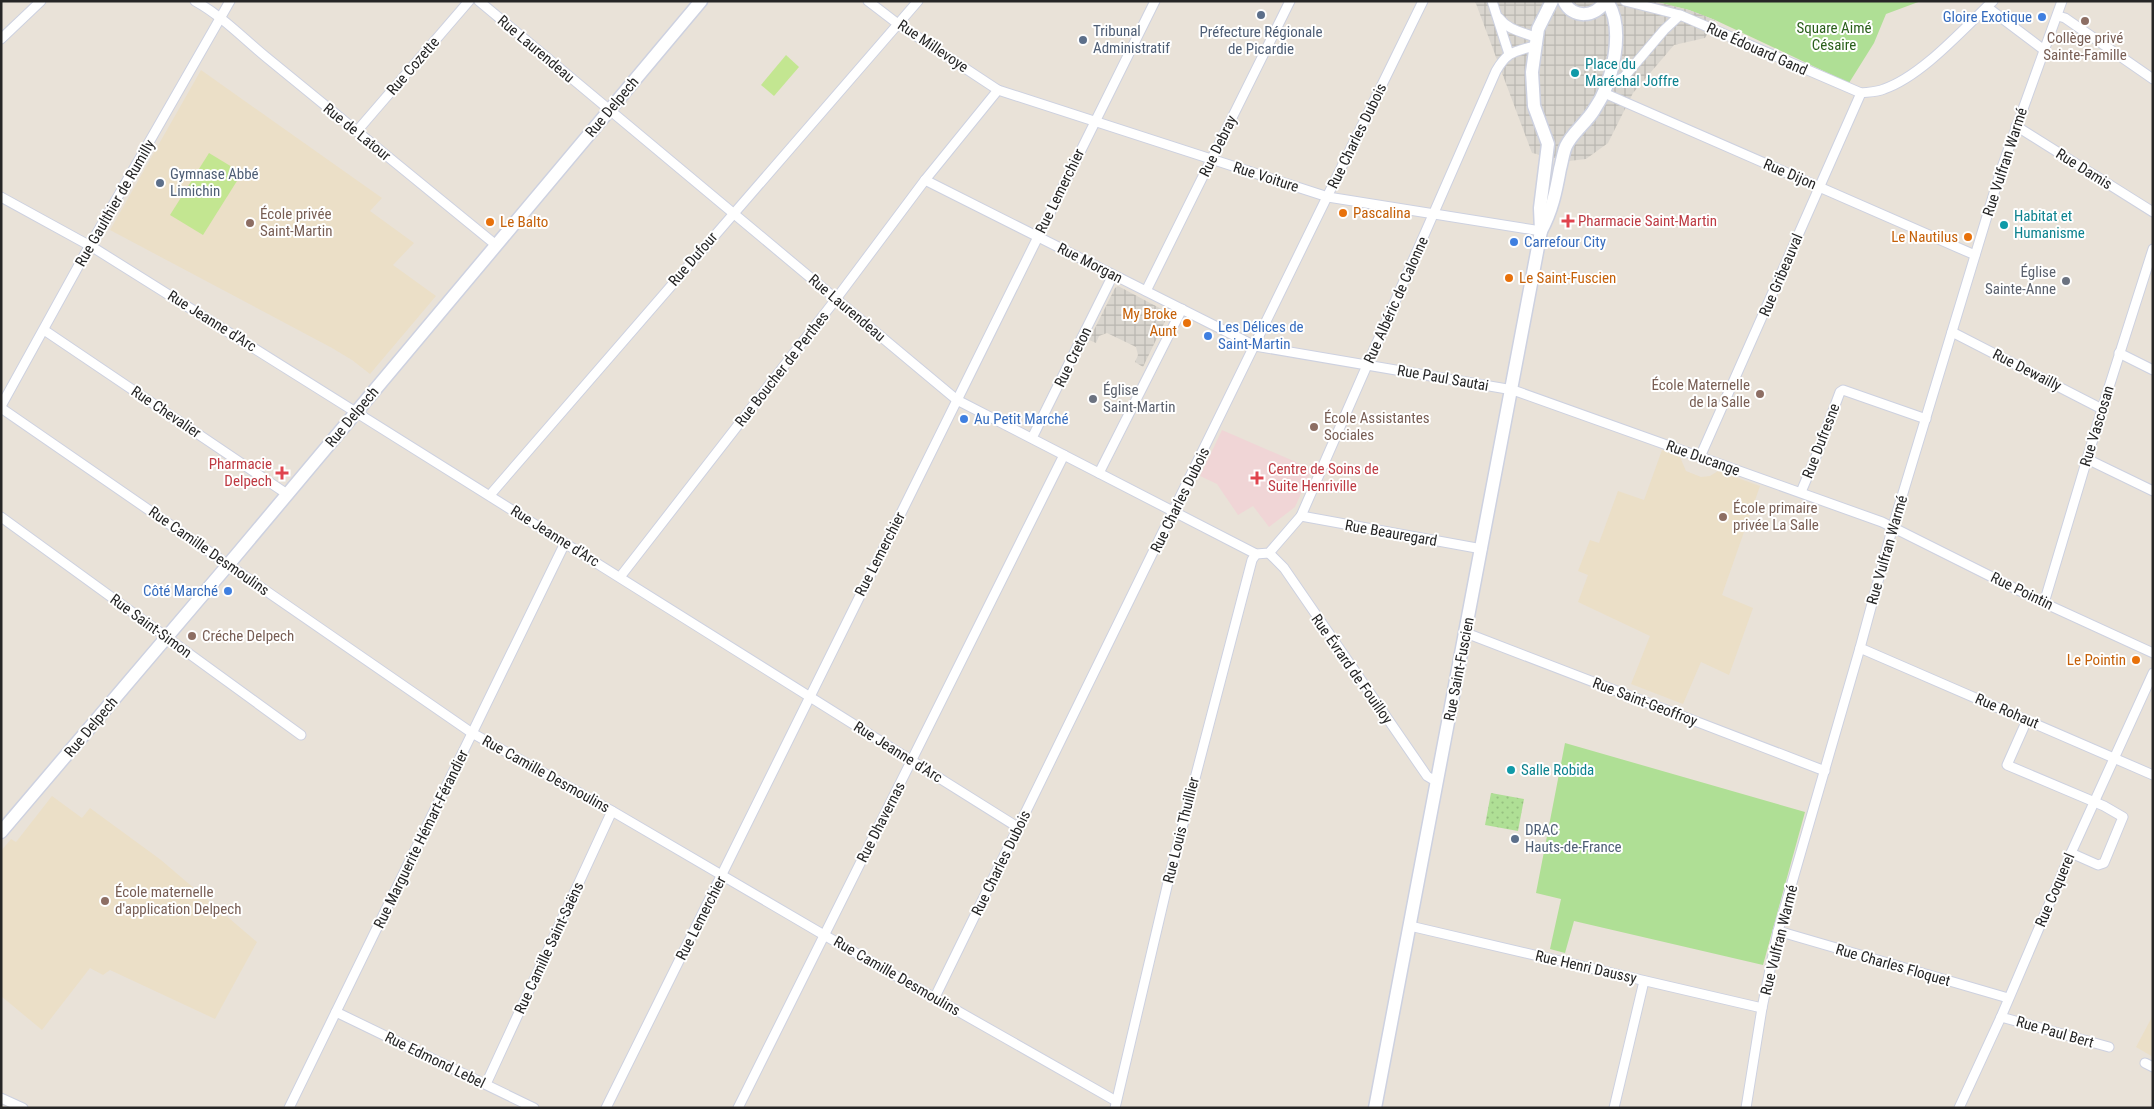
<svg xmlns="http://www.w3.org/2000/svg" width="2154" height="1109" viewBox="0 0 2154 1109" font-family="'Roboto Condensed',sans-serif">
<style>
.education{fill:#ebdfc7}
.medical{fill:#f0d5d6}
.grass{fill:#afdf95}
.garden{fill:url(#garden-dots)}
.pitch{fill:#c3e691}
.plaza{fill:url(#plaza-grid)}
.lines{fill:none;stroke-linecap:round;stroke-linejoin:round}
.street-casing{stroke:#cdd1e0;stroke-width:11}
.secondary-casing{stroke:#cdd1e0;stroke-width:15}
.street{stroke:#fff;stroke-width:9}
.secondary{stroke:#fff;stroke-width:12}
.service-dot{fill:#5c6f8a;stroke:#fff;stroke-width:2}
.shop-dot{fill:#3f7fe0;stroke:#fff;stroke-width:2}
.education-dot{fill:#8d6e63;stroke:#fff;stroke-width:2}
.culture-dot{fill:#0f9aa8;stroke:#fff;stroke-width:2}
.food-dot{fill:#e8710a;stroke:#fff;stroke-width:2}
.health-dot{fill:#e0444e;stroke:#fff;stroke-width:2}
.worship-dot{fill:#6b7280;stroke:#fff;stroke-width:2}
.labels{text-anchor:middle;stroke-width:4;stroke-linejoin:round;paint-order:stroke}
.shop-label{font-size:15px;fill:#366cbe;stroke:#fff;text-anchor:start}
.park-label{font-size:15px;fill:#2a5f1b;stroke:#fff}
.service-label{font-size:15px;fill:#4e5e75;stroke:#fff;text-anchor:start}
.education-label{font-size:15px;fill:#785e54;stroke:#fff;text-anchor:start}
.street-label{font-size:15px;fill:#262626;stroke:#fff}
.culture-label{font-size:15px;fill:#0d838f;stroke:#fff;text-anchor:start}
.food-label{font-size:15px;fill:#c56008;stroke:#fff;text-anchor:start}
.health-label{font-size:15px;fill:#be3a42;stroke:#fff;text-anchor:start}
.worship-label{font-size:15px;fill:#5b616d;stroke:#fff;text-anchor:end}
</style>
<defs>
<pattern id="garden-dots" width="8" height="8" patternUnits="userSpaceOnUse" patternTransform="scale(1.25)"><rect width="8" height="8" fill="#afdf95"/><path d="M2 2h.1M6 6h.1" fill="none" stroke="#96bf80" stroke-width="1.8" stroke-linecap="round"/></pattern>
<pattern id="plaza-grid" width="8" height="8" patternUnits="userSpaceOnUse" patternTransform="scale(1.25)"><rect width="8" height="8" fill="#d9d5ce"/><path d="M0 4h8M4 0v8" fill="none" stroke="#bab7b1"/></pattern>
</defs>
<rect width="100%" height="100%" fill="#e9e2d8"/>
<g class="education">
<path d="M201,70L382,198L370,211L414,243L393,265L436,296L370,374L352,360L332,348L110,230Z"/>
<path d="M1662,450L1680,457L1686,471L1701,477L1710,476L1718,471L1760,486L1722,595L1753,608L1729,675L1701,662L1683,704L1631,684L1650,636L1578,602L1588,575L1578,571L1590,540L1599,543L1618,491L1644,500Z"/>
<path d="M52,796L82,818L90,808L161,860L257,942L215,1019L110,970L103,975L90,968L42,1030L1,996V851L11,839L16,842Z"/>
<path d="M2153,1015V1057L2136,1047Z"/>
</g>
<path class="medical" d="M1222,430L1312,469L1295,507L1269,527L1253,506L1238,515L1217,484L1200,476Z"/>
<g class="grass">
<path d="M1653,1H1921L1886,14L1874,43L1849,83L1715,20L1689,10Z"/>
<path d="M1565,743L1805,812L1763,965L1574,921L1565,953L1550,949L1561,899L1536,893Z"/>
</g>
<path class="garden" d="M1491,793L1524,799L1518,831L1485,825Z"/>
<g class="pitch">
<path d="M786,55L799,67L774,96L761,85Z"/>
<path d="M209,153L242,173L203,235L170,215Z"/>
</g>
<g class="plaza">
<path d="M1475,1H1653L1689,10L1715,20L1705,38L1674,45L1633,93L1608,143L1586,159L1569,161L1532,153Z"/>
<path d="M1118,286L1169,313L1143,367L1135,362L1138,355L1136,347L1107,333L1099,336L1096,343L1089,340L1115,288Z"/>
</g>
<g class="lines">
<defs>
<g id="street">
<path d="M195,1C222,16 243,38 266,57L496,245"/>
<path d="M479,1L957,400L1256,554L1269,553L1301,516L1496,71C1507,52 1513,52 1534,46"/>
<path d="M868,1L898,24L998,90L1328,197L1541,231"/>
<path d="M1492,1L1509,54"/>
<path d="M1625,1L1680,15L1861,93C1869,92 1877,92 1884,89C1922,76 1963,29 1993,1"/>
<path d="M1987,7L2044,50"/>
<path d="M2058,16L2065,18L2153,79"/>
<path d="M1499,18C1508,30 1522,32 1535,37"/>
<path d="M1,39L41,1"/>
<path d="M1608,85L1624,77L1664,30L1680,15"/>
<path d="M1604,93L1975,255"/>
<path d="M2016,126L2153,212"/>
<path d="M357,131L469,1"/>
<path d="M925,180L1255,346L1513,390L1882,522L2044,603L2153,653"/>
<path d="M1,197L94,248L1019,828"/>
<path d="M1146,291L1290,1"/>
<path d="M44,330L287,494"/>
<path d="M1952,332L2102,409"/>
<path d="M2119,353L2153,370"/>
<path d="M1,406L85,254L230,1"/>
<path d="M1,408L472,733L612,811L824,935L1116,1101"/>
<path d="M1032,438L1113,275"/>
<path d="M1700,457L1861,93"/>
<path d="M2087,459L2153,491"/>
<path d="M1099,473L1182,309"/>
<path d="M1801,492L1817,454L1840,392L1843,390L1926,419"/>
<path d="M490,495L918,1"/>
<path d="M1301,516L1482,549"/>
<path d="M1,517L301,735"/>
<path d="M1269,553L1284,568L1427,776L1437,782"/>
<path d="M620,577L836,299L925,180L998,90"/>
<path d="M2044,603L2102,409L2153,249"/>
<path d="M1466,633L1825,771"/>
<path d="M1860,648L2153,775"/>
<path d="M2027,720L2007,765L2104,806L2123,817L2104,863L2098,865L2071,853"/>
<path d="M1410,926L1762,1008"/>
<path d="M1778,931L2008,998"/>
<path d="M935,997L1423,1"/>
<path d="M336,1012L534,1108"/>
<path d="M2001,1017L2109,1047"/>
<path d="M2145,1063L2153,1067"/>
<path d="M486,1084L612,811"/>
<path d="M1,1098L23,1108"/>
<path d="M289,1108L565,543"/>
<path d="M606,1108L1155,1"/>
<path d="M738,1108L1064,455"/>
<path d="M1115,1108L1169,878L1252,560L1256,554"/>
<path d="M1614,1108L1644,981"/>
<path d="M1746,1108L1762,1008L1778,931L1860,648L1893,526L2001,170L2062,1"/>
<path d="M1959,1108L2001,1017L2071,853L2153,673"/>
</g>
<g id="secondary">
<path d="M1564,1C1572,19 1596,18 1605,1"/>
<path d="M1541,231C1552,211 1556,191 1560,169C1562,162 1563,153 1566,146C1572,133 1586,123 1594,110C1612,84 1626,30 1607,1"/>
<path d="M1,832L228,565L701,1"/>
<path d="M1375,1108L1541,231L1540,208L1548,144L1534,106L1532,72L1538,29L1552,1"/>
</g>
</defs>
<use href="#street" class="street-casing"/>
<use href="#secondary" class="secondary-casing"/>
<use href="#street" class="street"/>
<use href="#secondary" class="secondary"/>
</g>
<g class="service-dot">
<circle cx="1261" cy="15" r="5"/>
<circle cx="1083" cy="40" r="5"/>
<circle cx="160" cy="183" r="5"/>
<circle cx="1515" cy="839" r="5"/>
</g>
<g class="shop-dot">
<circle cx="2042" cy="17" r="5"/>
<circle cx="1514" cy="242" r="5"/>
<circle cx="1208" cy="336" r="5"/>
<circle cx="964" cy="419" r="5"/>
<circle cx="228" cy="591" r="5"/>
</g>
<g class="education-dot">
<circle cx="2085" cy="21" r="5"/>
<circle cx="250" cy="223" r="5"/>
<circle cx="1760" cy="394" r="5"/>
<circle cx="1314" cy="427" r="5"/>
<circle cx="1723" cy="517" r="5"/>
<circle cx="192" cy="636" r="5"/>
<circle cx="105" cy="901" r="5"/>
</g>
<g class="culture-dot">
<circle cx="1575" cy="73" r="5"/>
<circle cx="2004" cy="225" r="5"/>
<circle cx="1511" cy="770" r="5"/>
</g>
<g class="food-dot">
<circle cx="1343" cy="213" r="5"/>
<circle cx="490" cy="222" r="5"/>
<circle cx="1968" cy="237" r="5"/>
<circle cx="1509" cy="278" r="5"/>
<circle cx="1187" cy="323" r="5"/>
<circle cx="2136" cy="660" r="5"/>
</g>
<g class="health-dot">
<path d="M1565.5 213.5h5v5h5v5h-5v5h-5v-5h-5v-5h5z"/>
<path d="M279.5 465.5h5v5h5v5h-5v5h-5v-5h-5v-5h5z"/>
<path d="M1254.5 470.5h5v5h5v5h-5v5h-5v-5h-5v-5h5z"/>
</g>
<g class="worship-dot">
<circle cx="2066" cy="281" r="5"/>
<circle cx="1093" cy="399" r="5"/>
</g>
<g class="labels">
<g class="shop-label">
<text x="2032" y="22" text-anchor="end">Gloire Exotique</text>
<text x="1524" y="247">Carrefour City</text>
<text x="1218" y="332">Les Délices de<tspan x="1218" dy="17">Saint-Martin</tspan></text>
<text x="974" y="424">Au Petit Marché</text>
<text x="218" y="596" text-anchor="end">Côté Marché</text>
</g>
<g class="park-label">
<text x="1834" y="33">Square Aimé<tspan x="1834" dy="17">Césaire</tspan></text>
</g>
<g class="service-label">
<text x="1093" y="36">Tribunal<tspan x="1093" dy="17">Administratif</tspan></text>
<text x="1261" y="37" text-anchor="middle">Préfecture Régionale<tspan x="1261" dy="17">de Picardie</tspan></text>
<text x="170" y="179">Gymnase Abbé<tspan x="170" dy="17">Limichin</tspan></text>
<text x="1525" y="835">DRAC<tspan x="1525" dy="17">Hauts-de-France</tspan></text>
</g>
<g class="education-label">
<text x="2085" y="43" text-anchor="middle">Collège privé<tspan x="2085" dy="17">Sainte-Famille</tspan></text>
<text x="260" y="219">École privée<tspan x="260" dy="17">Saint-Martin</tspan></text>
<text x="1750" y="390" text-anchor="end">École Maternelle<tspan x="1750" dy="17">de la Salle</tspan></text>
<text x="1324" y="423">École Assistantes<tspan x="1324" dy="17">Sociales</tspan></text>
<text x="1733" y="513">École primaire<tspan x="1733" dy="17">privée La Salle</tspan></text>
<text x="202" y="641">Créche Delpech</text>
<text x="115" y="897">École maternelle<tspan x="115" dy="17">d'application Delpech</tspan></text>
</g>
<g class="street-label">
<text transform="translate(933 46) rotate(34)" y="5">Rue Millevoye</text>
<text transform="translate(536 49) rotate(40)" y="5">Rue Laurendeau</text>
<text transform="translate(1757 49) rotate(24)" y="5">Rue Édouard Gand</text>
<text transform="translate(413 66) rotate(-49)" y="5">Rue Cozette</text>
<text transform="translate(612 107) rotate(-50)" y="5">Rue Delpech</text>
<text transform="translate(357 132) rotate(39)" y="5">Rue de Latour</text>
<text transform="translate(1357 136) rotate(-64)" y="5">Rue Charles Dubois</text>
<text transform="translate(1218 146) rotate(-64)" y="5">Rue Debray</text>
<text transform="translate(2005 162) rotate(-72)" y="5">Rue Vulfran Warmé</text>
<text transform="translate(2084 169) rotate(32)" y="5">Rue Damis</text>
<text transform="translate(1790 174) rotate(23)" y="5">Rue Dijon</text>
<text transform="translate(1266 177) rotate(18)" y="5">Rue Voiture</text>
<text transform="translate(1060 191) rotate(-64)" y="5">Rue Lemerchier</text>
<text transform="translate(115 203) rotate(-60)" y="5">Rue Gaulthier de Rumilly</text>
<text transform="translate(693 259) rotate(-49)" y="5">Rue Dufour</text>
<text transform="translate(1090 263) rotate(27)" y="5">Rue Morgan</text>
<text transform="translate(1781 275) rotate(-67)" y="5">Rue Gribeauval</text>
<text transform="translate(1396 300) rotate(-66)" y="5">Rue Albéric de Calonne</text>
<text transform="translate(847 308) rotate(40)" y="5">Rue Laurendeau</text>
<text transform="translate(212 321) rotate(32)" y="5">Rue Jeanne d'Arc</text>
<text transform="translate(1073 357) rotate(-64)" y="5">Rue Creton</text>
<text transform="translate(782 369) rotate(-52)" y="5">Rue Boucher de Perthes</text>
<text transform="translate(2027 370) rotate(27)" y="5">Rue Dewailly</text>
<text transform="translate(1443 378) rotate(10)" y="5">Rue Paul Sautai</text>
<text transform="translate(166 412) rotate(34)" y="5">Rue Chevalier</text>
<text transform="translate(352 417) rotate(-50)" y="5">Rue Delpech</text>
<text transform="translate(2097 426) rotate(-73)" y="5">Rue Vascosan</text>
<text transform="translate(1821 441) rotate(-69)" y="5">Rue Dufresne</text>
<text transform="translate(1703 458) rotate(20)" y="5">Rue Ducange</text>
<text transform="translate(1180 500) rotate(-64)" y="5">Rue Charles Dubois</text>
<text transform="translate(1391 533) rotate(10)" y="5">Rue Beauregard</text>
<text transform="translate(555 536) rotate(32)" y="5">Rue Jeanne d'Arc</text>
<text transform="translate(1887 550) rotate(-74)" y="5">Rue Vulfran Warmé</text>
<text transform="translate(209 551) rotate(35)" y="5">Rue Camille Desmoulins</text>
<text transform="translate(880 554) rotate(-63)" y="5">Rue Lemerchier</text>
<text transform="translate(2022 591) rotate(26)" y="5">Rue Pointin</text>
<text transform="translate(151 626) rotate(36)" y="5">Rue Saint-Simon</text>
<text transform="translate(1352 669) rotate(55)" y="5">Rue Évrard de Fouilloy</text>
<text transform="translate(1459 669) rotate(-79)" y="5">Rue Saint-Fuscien</text>
<text transform="translate(1645 702) rotate(21)" y="5">Rue Saint-Geoffroy</text>
<text transform="translate(2007 711) rotate(23)" y="5">Rue Rohaut</text>
<text transform="translate(91 727) rotate(-50)" y="5">Rue Delpech</text>
<text transform="translate(898 752) rotate(32)" y="5">Rue Jeanne d'Arc</text>
<text transform="translate(546 774) rotate(29)" y="5">Rue Camille Desmoulins</text>
<text transform="translate(881 822) rotate(-63)" y="5">Rue Dhavernas</text>
<text transform="translate(1181 830) rotate(-76)" y="5">Rue Louis Thuillier</text>
<text transform="translate(421 839) rotate(-64)" y="5">Rue Marguerite Hémart-Férandier</text>
<text transform="translate(1001 863) rotate(-64)" y="5">Rue Charles Dubois</text>
<text transform="translate(2055 890) rotate(-67)" y="5">Rue Coquerel</text>
<text transform="translate(701 918) rotate(-63)" y="5">Rue Lemerchier</text>
<text transform="translate(1779 940) rotate(-76)" y="5">Rue Vulfran Warmé</text>
<text transform="translate(549 948) rotate(-65)" y="5">Rue Camille Saint-Saëns</text>
<text transform="translate(1893 965) rotate(16)" y="5">Rue Charles Floquet</text>
<text transform="translate(1586 967) rotate(13)" y="5">Rue Henri Daussy</text>
<text transform="translate(897 976) rotate(30)" y="5">Rue Camille Desmoulins</text>
<text transform="translate(2055 1032) rotate(16)" y="5">Rue Paul Bert</text>
<text transform="translate(435 1060) rotate(26)" y="5">Rue Edmond Lebel</text>
</g>
<g class="culture-label">
<text x="1585" y="69">Place du<tspan x="1585" dy="17">Maréchal Joffre</tspan></text>
<text x="2014" y="221">Habitat et<tspan x="2014" dy="17">Humanisme</tspan></text>
<text x="1521" y="775">Salle Robida</text>
</g>
<g class="food-label">
<text x="1353" y="218">Pascalina</text>
<text x="500" y="227">Le Balto</text>
<text x="1958" y="242" text-anchor="end">Le Nautilus</text>
<text x="1519" y="283">Le Saint-Fuscien</text>
<text x="1177" y="319" text-anchor="end">My Broke<tspan x="1177" dy="17">Aunt</tspan></text>
<text x="2126" y="665" text-anchor="end">Le Pointin</text>
</g>
<g class="health-label">
<text x="1578" y="226">Pharmacie Saint-Martin</text>
<text x="272" y="469" text-anchor="end">Pharmacie<tspan x="272" dy="17">Delpech</tspan></text>
<text x="1268" y="474">Centre de Soins de<tspan x="1268" dy="17">Suite Henriville</tspan></text>
</g>
<g class="worship-label">
<text x="2056" y="277">Église<tspan x="2056" dy="17">Sainte-Anne</tspan></text>
<text x="1103" y="395" text-anchor="start">Église<tspan x="1103" dy="17">Saint-Martin</tspan></text>
</g>
</g>
<rect width="2154" height="1109" fill="none" stroke="#262626" stroke-width="5"/>
</svg>
